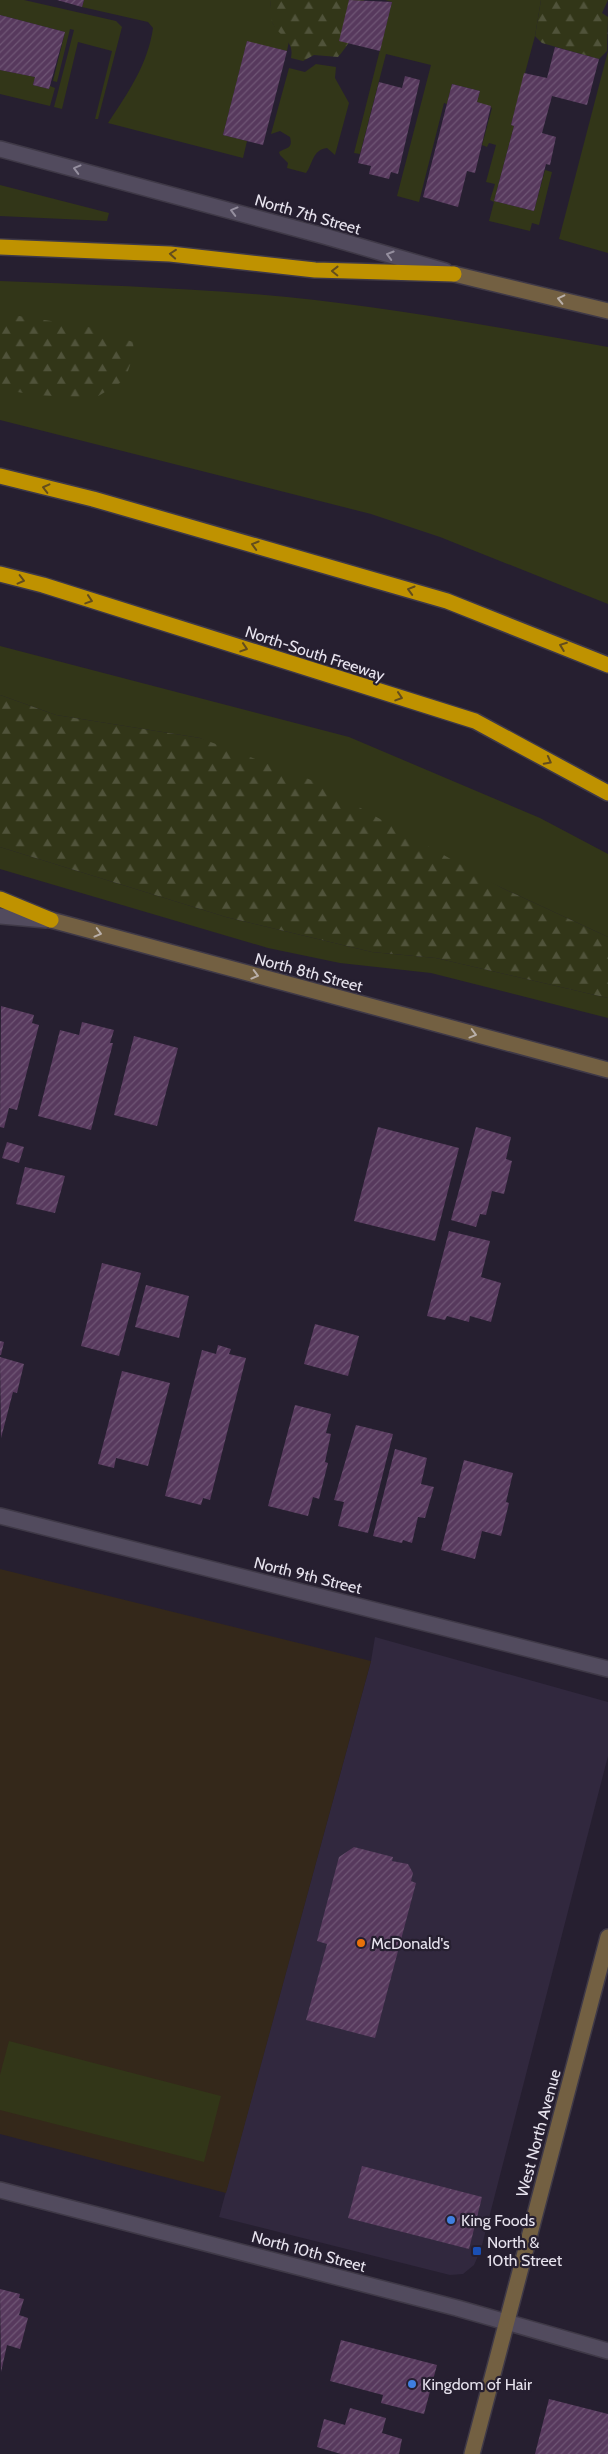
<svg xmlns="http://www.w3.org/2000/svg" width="608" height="2454" viewBox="0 0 608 2454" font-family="Cabin,sans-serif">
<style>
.built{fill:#31283e}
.education{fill:#34281a}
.grass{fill:#323618}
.forest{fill:url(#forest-firs)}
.building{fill:url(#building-hatch)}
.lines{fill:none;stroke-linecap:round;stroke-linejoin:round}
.minor-casing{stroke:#3f3947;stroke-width:18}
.tertiary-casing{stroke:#3f3947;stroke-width:18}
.secondary-casing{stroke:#3f3947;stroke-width:18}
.motorway-casing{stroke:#3f3947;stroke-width:18}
.minor{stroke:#524b5e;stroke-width:15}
.tertiary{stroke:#524b5e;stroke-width:15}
.secondary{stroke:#736042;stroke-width:15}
.motorway{stroke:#bf9200;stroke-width:15}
.oneway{stroke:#958f9f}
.oneway2{stroke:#634d1d}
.oneway3{stroke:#b9afa9}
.food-dot{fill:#e8710a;stroke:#261f30;stroke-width:2}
.shop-dot{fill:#3f7fe0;stroke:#261f30;stroke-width:2}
.transit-dot{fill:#1a4fb4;stroke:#261f30;stroke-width:2}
.labels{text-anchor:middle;stroke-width:4.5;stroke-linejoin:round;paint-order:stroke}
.street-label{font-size:16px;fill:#e7e3ee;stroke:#261f30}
.poi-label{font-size:16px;fill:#e7e3ee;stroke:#261f30;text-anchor:start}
</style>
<defs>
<pattern id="forest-firs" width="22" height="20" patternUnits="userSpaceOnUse" patternTransform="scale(1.25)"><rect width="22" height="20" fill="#323618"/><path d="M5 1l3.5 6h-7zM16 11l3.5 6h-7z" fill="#50533a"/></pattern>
<pattern id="building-hatch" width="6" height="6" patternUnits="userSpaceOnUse" patternTransform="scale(1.25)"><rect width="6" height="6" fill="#57395d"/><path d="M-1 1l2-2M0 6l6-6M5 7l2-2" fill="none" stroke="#6f5675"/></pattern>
</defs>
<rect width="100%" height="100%" fill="#261f30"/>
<path class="built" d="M375,1637L608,1702V1756L481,2249L474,2265L463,2274L450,2275L219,2217L371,1661Z"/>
<path class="education" d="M0,1569L371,1661L226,2193L0,2134Z"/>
<g class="grass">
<path d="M0,0H24L116,21L122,27L98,119H95L112,51L78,42L62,109L54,107L74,30L70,29L57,82L53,81L65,32L0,15Z"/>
<path d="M84,0H270L273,24L289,41L287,51L247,42L223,135L247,141L243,158L108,123C128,93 148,64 153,28L148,22L82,7Z"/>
<path d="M385,0H541L535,36L511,125L514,126L494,201L534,211L545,170L552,172L539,225L532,223L530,231L489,221L494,202L490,200L495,184L486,182L496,145L489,143L487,147L482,145L492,108L477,102L480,91L452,84L447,104L444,103L419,202L397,196L431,65L386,54L360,154L354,153L392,2Z"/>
<path d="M608,51V253L559,239Z"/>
<path d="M316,64L336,67L335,78L349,103L335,155L327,148C312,150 313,164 306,173L287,168L288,163L280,155L279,152C287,147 293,149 290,137L280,131L271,134L289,68L305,72Z"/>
<path d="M0,70L35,77L33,85L49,89L50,86L55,88L50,106L0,94Z"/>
<path d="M0,185L109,213L107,221L0,216Z"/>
<path d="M0,281C96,285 192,288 287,297C395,308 501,328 608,347V604L440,537L371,514L0,420Z"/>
<path d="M0,646L349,737L540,818L608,854V937L502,888L200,738L56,715L0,695Z"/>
<path d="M0,847L226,917L372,952L436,958L608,998V1018L431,973L340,963L268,948L0,869Z"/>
<path d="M9,2041L221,2096L204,2162L0,2110V2075Z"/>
</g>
<g class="forest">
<path d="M270,0H364C359,23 354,39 338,57L314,55L303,61L291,58C295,41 280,37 273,24C270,18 271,7 270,0Z"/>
<path d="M541,0H608L602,13L608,17L607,51L599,59L542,43L535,36Z"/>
<path d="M19,316L89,327L133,342L134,353L125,380L95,398L35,395L0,389V317Z"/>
<path d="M0,695L56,715L200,738L311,780L502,888L608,937V998L436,958L372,952L226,917L0,847Z"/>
</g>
<g class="building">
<path d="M57,0H84L82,7Z"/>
<path d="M349,0L392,2L380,51L339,41Z"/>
<path d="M0,15L65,32L49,89L33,85L35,77L0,70Z"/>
<path d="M247,41L287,51L263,145L223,135Z"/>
<path d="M555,47L599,59L587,105L552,96L542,133L556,137L550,165L546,164L534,211L494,201L514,126L511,125L524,73L547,78Z"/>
<path d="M405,76L420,80L398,174L391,172L389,179L369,174L371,166L358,163L379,82L402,88Z"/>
<path d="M452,84L480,91L477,102L491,106L475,173L467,171L458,207L423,197Z"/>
<path d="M1,1006L34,1015L32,1023L39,1025L17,1110L9,1108L4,1128L0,1127Z"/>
<path d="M82,1022L114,1030L110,1043H113L91,1130L38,1116L60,1030L79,1035Z"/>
<path d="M134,1036L178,1048L157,1126L114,1115Z"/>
<path d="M378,1127L459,1148L435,1241L354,1221Z"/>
<path d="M476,1127L511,1137L506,1159L512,1161L504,1194L492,1191L486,1215L480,1214L476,1227L451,1220Z"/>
<path d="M7,1142L24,1147L19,1163L2,1158Z"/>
<path d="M25,1167L65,1176L55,1213L16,1204Z"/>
<path d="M449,1231L490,1241L481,1277L501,1283L491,1322L470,1316L469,1322L447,1316L445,1320L427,1316Z"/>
<path d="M102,1263L141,1273L119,1356L81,1346Z"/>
<path d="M146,1285L189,1296L179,1338L135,1327Z"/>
<path d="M315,1324L359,1336L348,1376L304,1364Z"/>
<path d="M0,1341L4,1342L1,1355H0Z"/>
<path d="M218,1345L231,1349L229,1354L246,1358L210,1500L203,1498L201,1505L165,1496L202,1350L216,1354Z"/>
<path d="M0,1357L24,1364L17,1393L13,1392L1,1438Z"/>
<path d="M122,1371L170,1383L148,1466L116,1458L114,1468L98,1464Z"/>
<path d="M295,1405L331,1414L326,1433L331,1434L325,1462L328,1463L319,1499L313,1497L308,1516L268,1506Z"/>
<path d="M356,1425L393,1434L368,1533L338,1526L344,1502L334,1500Z"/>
<path d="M395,1449L427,1458L421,1484L434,1487L425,1518L418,1517L412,1543L403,1540L402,1543L373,1536Z"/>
<path d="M464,1460L513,1473L506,1502L509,1503L501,1536L482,1531L475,1559L441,1550Z"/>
<path d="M354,1847L393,1857L392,1861L408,1864L413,1873L411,1881L416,1883L375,2038L306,2020L327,1944L317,1941L339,1857Z"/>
<path d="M362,2166L482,2197L469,2249L348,2218Z"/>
<path d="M0,2289L20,2294L19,2298L24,2299L19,2315L28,2318L20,2349L7,2345L1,2372Z"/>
<path d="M341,2340L437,2365L424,2414L381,2403L383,2395L330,2381Z"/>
<path d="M549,2399L608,2414V2454H535Z"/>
<path d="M350,2408L386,2418L382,2433L402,2439L399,2454H341L317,2447L324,2419L345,2425Z"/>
</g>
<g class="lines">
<defs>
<g id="minor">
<path d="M0,1516L608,1669"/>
<path d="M0,2190L457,2308L608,2351"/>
</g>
<g id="tertiary">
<path d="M0,149L324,236L445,271"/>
<path d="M0,916L46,920"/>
</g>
<g id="secondary">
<path d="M454,274L608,311"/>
<path d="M51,920L608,1070"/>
<path d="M472,2454L608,1937"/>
</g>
<g id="motorway">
<path d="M0,247L170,254L315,270L454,274"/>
<path d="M0,476L93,499L447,601L608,665"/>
<path d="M0,574L43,585L475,721L608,793"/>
<path d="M0,899L51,920"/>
</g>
</defs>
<use href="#minor" class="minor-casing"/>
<use href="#tertiary" class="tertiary-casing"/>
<use href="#secondary" class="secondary-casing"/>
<use href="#motorway" class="motorway-casing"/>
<use href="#minor" class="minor"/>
<use href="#tertiary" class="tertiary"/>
<use href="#secondary" class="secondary"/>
<use href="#motorway" class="motorway"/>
</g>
<defs><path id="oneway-chevron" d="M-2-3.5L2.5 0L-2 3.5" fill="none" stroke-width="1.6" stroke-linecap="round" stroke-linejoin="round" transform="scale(1.25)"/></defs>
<g class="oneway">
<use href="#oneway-chevron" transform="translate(77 169) rotate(-165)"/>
<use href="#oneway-chevron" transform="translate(234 211) rotate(-165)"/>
<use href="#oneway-chevron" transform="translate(390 255) rotate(-164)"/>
</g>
<g class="oneway2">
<use href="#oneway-chevron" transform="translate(173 254) rotate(-175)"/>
<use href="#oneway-chevron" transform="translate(335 271) rotate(-179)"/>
<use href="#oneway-chevron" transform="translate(46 488) rotate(-166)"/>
<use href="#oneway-chevron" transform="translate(255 545) rotate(-164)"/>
<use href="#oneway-chevron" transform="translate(21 580) rotate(14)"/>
<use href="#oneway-chevron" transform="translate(411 590) rotate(-164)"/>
<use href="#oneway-chevron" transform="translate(89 600) rotate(18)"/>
<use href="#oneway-chevron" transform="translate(563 646) rotate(-159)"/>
<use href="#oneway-chevron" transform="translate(244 648) rotate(18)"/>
<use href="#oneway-chevron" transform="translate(399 697) rotate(18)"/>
<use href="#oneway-chevron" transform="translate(548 761) rotate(28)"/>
</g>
<g class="oneway3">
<use href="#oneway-chevron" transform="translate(561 299) rotate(-167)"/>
<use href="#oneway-chevron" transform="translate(98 933) rotate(15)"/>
<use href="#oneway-chevron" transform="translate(255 975) rotate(15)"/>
<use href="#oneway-chevron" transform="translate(473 1034) rotate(15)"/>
</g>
<circle class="food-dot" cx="361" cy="1943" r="5"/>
<g class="shop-dot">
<circle cx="451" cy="2220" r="5"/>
<circle cx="412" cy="2384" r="5"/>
</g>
<rect class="transit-dot" x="472" y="2246" width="10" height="10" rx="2.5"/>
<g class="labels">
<g class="street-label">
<text transform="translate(308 214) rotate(16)" y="6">North 7th Street</text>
<text transform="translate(315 653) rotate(18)" y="6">North-South Freeway</text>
<text transform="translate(309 972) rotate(15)" y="6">North 8th Street</text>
<text transform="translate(308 1575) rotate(14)" y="6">North 9th Street</text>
<text transform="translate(538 2133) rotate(-75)" y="6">West North Avenue</text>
<text transform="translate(309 2251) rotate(15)" y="6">North 10th Street</text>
</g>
<g class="poi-label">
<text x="371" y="1949">McDonald's</text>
<text x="461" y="2226">King Foods</text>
<text x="487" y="2248">North &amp;<tspan x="487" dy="18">10th Street</tspan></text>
<text x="422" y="2390">Kingdom of Hair</text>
</g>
</g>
</svg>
